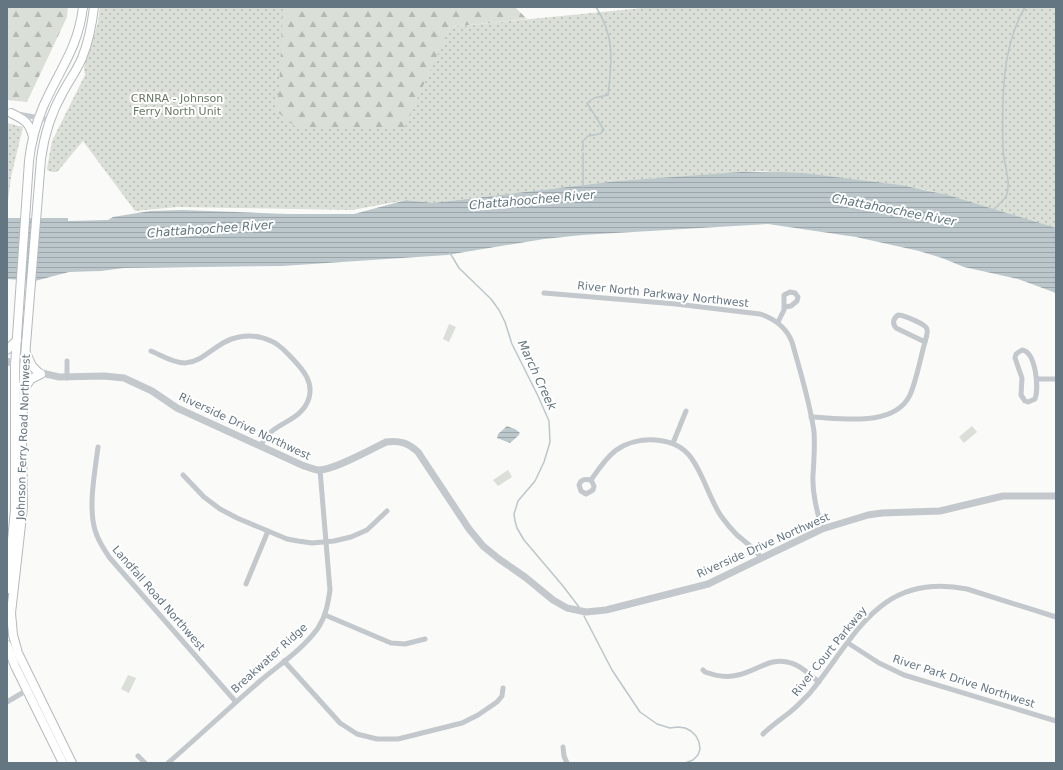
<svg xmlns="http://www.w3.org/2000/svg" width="1063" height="770" viewBox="0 0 1063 770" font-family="'DejaVu Sans',sans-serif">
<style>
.forest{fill:url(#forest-firs)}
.park{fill:url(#park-dots)}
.garden{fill:#dadfd7}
.water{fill:url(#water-rules)}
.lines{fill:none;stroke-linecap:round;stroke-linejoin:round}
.stream{stroke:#bbc7cb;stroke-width:1.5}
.primary-casing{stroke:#b5babe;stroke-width:10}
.minor{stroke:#c3c8cc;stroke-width:5}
.tertiary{stroke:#c3c8cc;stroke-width:7}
.primary{stroke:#fff;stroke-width:8}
.labels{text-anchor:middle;stroke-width:4;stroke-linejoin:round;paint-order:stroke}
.park-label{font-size:11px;fill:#687a64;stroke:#fff}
.street-label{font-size:11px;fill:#657683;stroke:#fff}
.water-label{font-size:12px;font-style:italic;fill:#60757c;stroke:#fff}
</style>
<defs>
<pattern id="forest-firs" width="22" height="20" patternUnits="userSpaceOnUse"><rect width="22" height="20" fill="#dadfd7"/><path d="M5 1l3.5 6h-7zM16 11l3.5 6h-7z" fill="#b4b9b4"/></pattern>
<pattern id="park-dots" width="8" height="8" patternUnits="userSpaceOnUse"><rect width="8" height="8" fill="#dadfd7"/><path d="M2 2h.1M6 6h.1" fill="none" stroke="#b4b9b4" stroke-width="1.8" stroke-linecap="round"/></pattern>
<pattern id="water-rules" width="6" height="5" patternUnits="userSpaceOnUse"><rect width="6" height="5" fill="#bbc7cb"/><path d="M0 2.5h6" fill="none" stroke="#9ca6aa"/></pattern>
</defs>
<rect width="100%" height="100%" fill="#fafaf8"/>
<g class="forest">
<path d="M7,7H68L67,17L27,102L7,100Z"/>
<path d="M100,7H515L527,19L450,27L402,145L112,121L84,68L98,23Z"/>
</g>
<g class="park">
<path d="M100,7H283L279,91L275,110L296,127L404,128L450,27L653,7H1056V228L1039,224L974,203L927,190L762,171L617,181L433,203L406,200L352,210L177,207L135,211L83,141L57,172H52L47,170V168L52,141L85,75L84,68L98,23Z"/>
<path d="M7,123L23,127L11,177L7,209Z"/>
</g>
<g class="garden">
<path d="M449,324L456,327L449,342L443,339Z"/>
<path d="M972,426L977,432L964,443L959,437Z"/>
<path d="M508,470L512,477L498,486L493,480Z"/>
<path d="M128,675L136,678L129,693L121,689Z"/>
</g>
<g class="water">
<path d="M741,172L803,173L900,185L948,195L1056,228V293L1018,279L964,267L942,258L919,251L856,237L768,224L582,235L544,239L447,255L282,266L124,268L101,271L69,272L35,281L7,279V218H68V221L108,220L113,217L150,211L182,210L288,214H354L406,200L433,203L617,181Z"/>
<path d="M507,426L515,429L520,433L518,436L510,443L497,438L498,434Z"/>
</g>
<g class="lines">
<g class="stream">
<path d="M583,150V141L588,136L600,134L604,130L587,103L594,98L608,95C612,62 615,36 596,7"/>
<path d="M583,153V187"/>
<path d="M993,210C998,205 1005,200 1007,194C1011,179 1003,163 1003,148C1002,102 1001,48 1025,7"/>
<path d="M450,253L459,268L491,299L499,310L505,322L512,344L538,396L549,421L550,442L544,462L535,481L518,501L514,514L515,521L517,528L524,540L563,586L579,607"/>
<path d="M584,616L612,670L640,712L657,724L670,728L678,727L685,728L691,731L696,736L699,742L700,749L698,755L693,760L685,763"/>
</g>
<defs>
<g id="primary">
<path d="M11,113C24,120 29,121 33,137"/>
<path d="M7,350L17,340"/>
<path d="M26,353L32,366L40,374"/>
<path d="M24,389L31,379L41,374"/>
<path d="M7,589L15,510V366L29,161C31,142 36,124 43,107C59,70 78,49 83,7"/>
<path d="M7,645L15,666L63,763"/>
<path d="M72,763L18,653L13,635L11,613L23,507L22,436L24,369L41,159C44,136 51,113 63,92C69,81 77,70 82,58C89,41 92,24 94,7"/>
</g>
</defs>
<use href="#primary" class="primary-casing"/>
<g class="minor">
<path d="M7,112L50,120"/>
<path d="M544,293L676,304L760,314C775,319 786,327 792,342C800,371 810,402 814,432C815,446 814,460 813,475C812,493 817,511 822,529"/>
<path d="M898,315C903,315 926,324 927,329C928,333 926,338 925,342L896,328C892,323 893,319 898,315Z"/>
<path d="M778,322L784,310V295L790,292L795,293L798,297L797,301L791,306L785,307"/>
<path d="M1022,350C1036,352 1039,388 1035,399L1028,402L1025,401L1021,395L1022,378L1015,358L1016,354Z"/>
<path d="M151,351C161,355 173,363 185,363C205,362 216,341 239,337C250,335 261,336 271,341C279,344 284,350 290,356C301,368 314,380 309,398C301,424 269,422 261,446"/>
<path d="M67,378V361"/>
<path d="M1037,379H1056"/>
<path d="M811,417C841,418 894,428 910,395C917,379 920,359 925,342"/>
<path d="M673,443L686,411"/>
<path d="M98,447C95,472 88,506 95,530C98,541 104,549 109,557L236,702"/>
<path d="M183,475L204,497L220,509L237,518L287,539L298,541L312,543L334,541L351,537L367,530L387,511"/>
<path d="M591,480L594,486L593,490L586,494L581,491L579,485C581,479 585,479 591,480C598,470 605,459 615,451C636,435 676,435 692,459C704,476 709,498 721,516C726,523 731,529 737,535C745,542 755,548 761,558"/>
<path d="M246,584L268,531"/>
<path d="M325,615L391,643L405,644L425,639"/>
<path d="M848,643L879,663L904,675L1056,721"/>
<path d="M284,661L340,723L357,734L377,739H398L462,723L478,715L497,702L502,696L503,688"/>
<path d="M703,670L705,672C716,676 727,678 738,675C757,671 771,656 791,663C802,666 810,675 819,682"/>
<path d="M7,702L34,686"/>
<path d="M763,734C770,727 777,722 785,716C794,710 801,702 809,694C856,637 878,572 967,589L1056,617"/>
<path d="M563,747L564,756L567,763"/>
<path d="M138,756L145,763"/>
<path d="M168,763C199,736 229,708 260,681C279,665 304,648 318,628C326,616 328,603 330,590L320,470"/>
</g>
<path class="tertiary" d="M7,361L24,369L59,377L104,376L124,378L152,391L177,408L304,466C309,467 314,470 319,470C334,470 372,449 386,442C400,440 408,443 418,452L469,529L483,546L499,559L525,577L553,600L567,608L586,612L606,610L708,584L822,529L868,515L882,513L940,511L1003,496H1056"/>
<use href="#primary" class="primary"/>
</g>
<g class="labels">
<g class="park-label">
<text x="177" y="102">CRNRA - Johnson<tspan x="177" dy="13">Ferry North Unit</tspan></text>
</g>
<g class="street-label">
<text transform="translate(663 294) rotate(6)" y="4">River North Parkway Northwest</text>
<text transform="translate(245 426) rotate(25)" y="4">Riverside Drive Northwest</text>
<text transform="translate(23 437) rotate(-88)" y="4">Johnson Ferry Road Northwest</text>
<text transform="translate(763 545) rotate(-24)" y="4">Riverside Drive Northwest</text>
<text transform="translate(159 598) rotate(49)" y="4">Landfall Road Northwest</text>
<text transform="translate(829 651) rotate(-51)" y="4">River Court Parkway</text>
<text transform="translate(269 658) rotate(-42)" y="4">Breakwater Ridge</text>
<text transform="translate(964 681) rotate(18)" y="4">River Park Drive Northwest</text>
</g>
<g class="water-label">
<text transform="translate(532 200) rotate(-5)" y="4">Chattahoochee River</text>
<text transform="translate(894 210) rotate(11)" y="4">Chattahoochee River</text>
<text transform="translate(210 229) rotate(-4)" y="4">Chattahoochee River</text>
<text transform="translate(537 375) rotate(65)" y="4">March Creek</text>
</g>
</g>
<rect width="1063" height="770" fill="none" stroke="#657683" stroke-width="16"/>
</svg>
